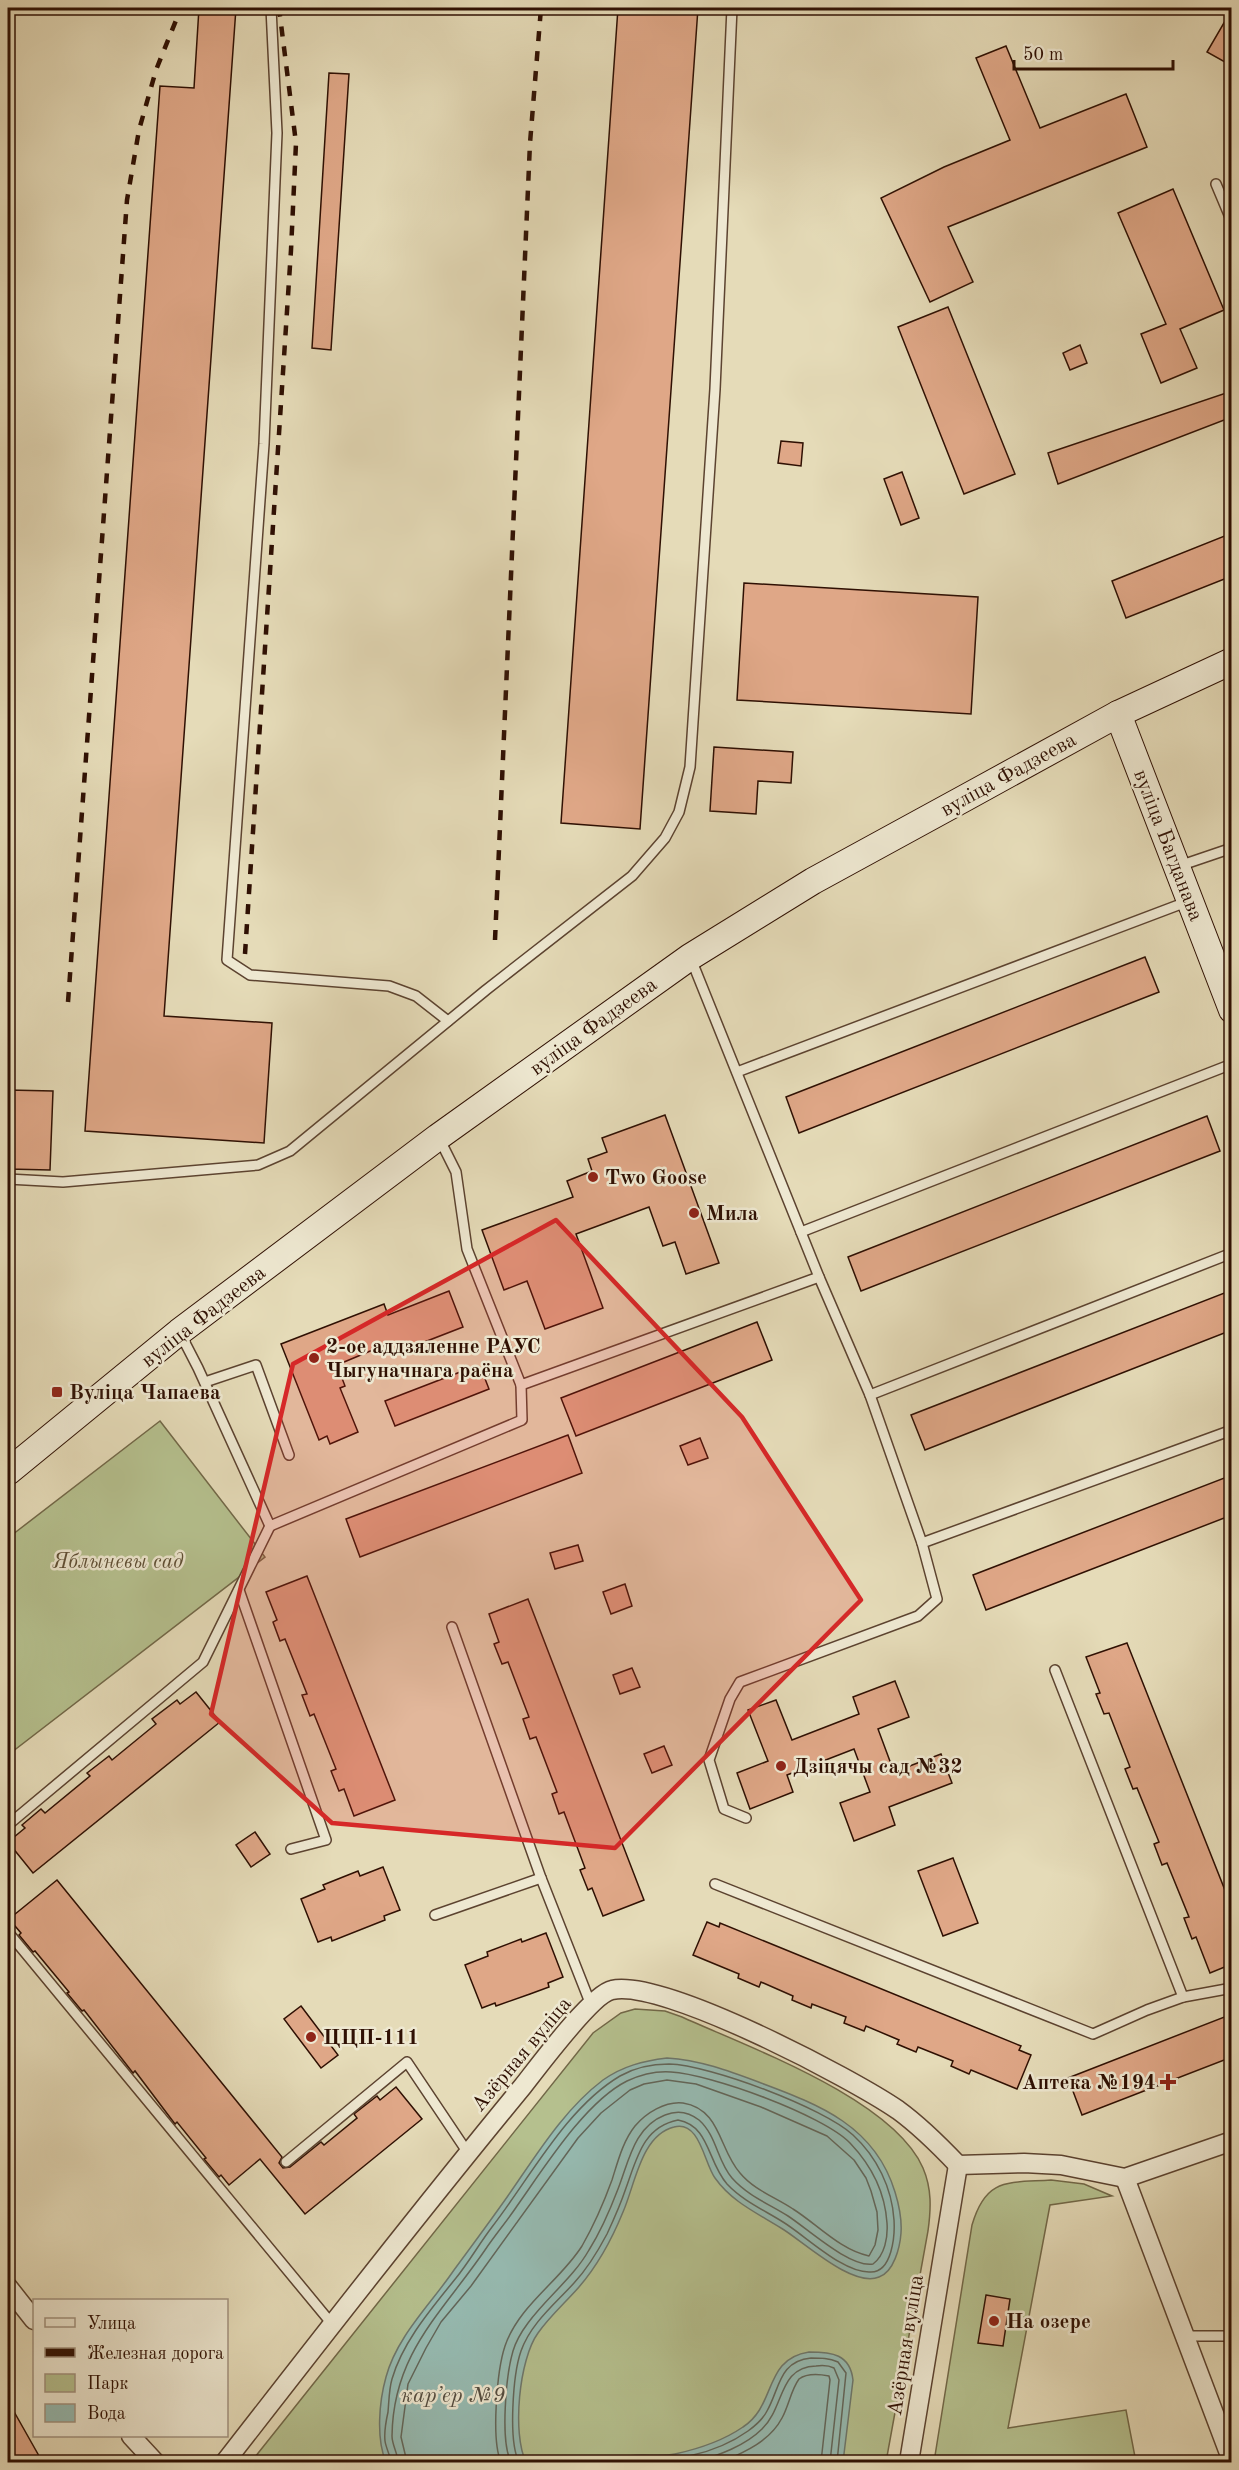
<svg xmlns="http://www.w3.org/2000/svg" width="1239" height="2470" viewBox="0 0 1239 2470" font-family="'Old Standard TT',serif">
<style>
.green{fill:#b5c08e;stroke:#726848;stroke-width:1.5}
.water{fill:#96bbb2;stroke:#6d776c;stroke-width:1.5}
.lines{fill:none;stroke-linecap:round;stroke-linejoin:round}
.shore{stroke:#62665a;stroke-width:1.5}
.building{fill:#dfa787;stroke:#2f1003;stroke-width:1.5}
.lane-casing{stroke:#5c4330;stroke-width:12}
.street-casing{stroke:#5c4330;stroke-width:21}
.secondary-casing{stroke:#2f1003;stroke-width:28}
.lane{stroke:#eee8d1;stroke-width:9}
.street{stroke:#eee8d1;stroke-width:18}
.secondary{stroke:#eee8d1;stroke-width:26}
.rail{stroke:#2f1003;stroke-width:4.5;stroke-dasharray:10 10;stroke-linecap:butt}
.marked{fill:#d62828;fill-opacity:0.2;stroke:#d62828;stroke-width:4.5;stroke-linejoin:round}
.poi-dot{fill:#8f2418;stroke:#eee8d1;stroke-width:2}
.labels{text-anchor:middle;stroke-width:5;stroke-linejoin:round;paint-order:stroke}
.street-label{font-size:21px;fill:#2f1003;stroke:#eee8d1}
.poi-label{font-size:21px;font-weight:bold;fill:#2f1003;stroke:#eee8d1;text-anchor:start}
.park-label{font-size:21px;font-style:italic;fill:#5e4e34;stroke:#eee8d1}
.water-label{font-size:22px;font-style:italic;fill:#534c40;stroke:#eee8d1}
</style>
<rect width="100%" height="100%" fill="#e5dbb8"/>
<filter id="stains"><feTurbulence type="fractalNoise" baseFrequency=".00333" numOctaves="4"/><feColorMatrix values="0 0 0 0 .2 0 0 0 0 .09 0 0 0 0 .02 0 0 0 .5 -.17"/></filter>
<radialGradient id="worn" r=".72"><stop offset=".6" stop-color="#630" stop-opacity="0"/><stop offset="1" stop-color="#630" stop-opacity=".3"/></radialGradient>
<g class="green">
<path d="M160,1421L265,1557L8,1755V1538Z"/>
<path d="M635,2009L665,2011L682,2017C748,2047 893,2099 923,2168C932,2189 931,2209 928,2231L886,2462H251L593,2033L621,2013Z"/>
<path d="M1051,2180L1084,2184L1112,2196L1050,2205L1008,2428L1126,2410L1136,2462H934L972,2225C986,2177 1008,2183 1051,2180Z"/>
</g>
<g class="water">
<path d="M667,2058C700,2060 729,2071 761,2083C820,2105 875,2126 895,2192C899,2205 902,2219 901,2233C900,2247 894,2272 879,2277C852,2288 803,2241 781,2228C757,2213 732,2202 715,2178C704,2163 700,2120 674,2127C641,2135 635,2185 623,2212C612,2239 598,2265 579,2287C565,2303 550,2316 538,2333C519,2359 512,2434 526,2462H386C376,2439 379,2402 386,2377C397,2336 431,2304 454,2270C471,2247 488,2224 505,2200C534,2159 562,2111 603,2080C623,2066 643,2061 667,2058Z"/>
<path d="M809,2352C832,2352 850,2354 853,2380L843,2462H612C629,2450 655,2458 675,2454C698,2449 724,2440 743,2427C777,2405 763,2359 809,2352Z"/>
</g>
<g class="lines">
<g class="shore">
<path d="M391,2462C390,2455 386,2448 385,2441C384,2432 386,2421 388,2412C389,2401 389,2389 392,2379C403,2341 432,2308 456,2278C469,2262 479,2244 492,2227C530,2178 566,2108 620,2076C634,2068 653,2064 669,2064C710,2065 824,2108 853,2135C877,2157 892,2188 894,2220C895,2236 892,2272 871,2272C844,2274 806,2236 783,2222C764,2210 743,2201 727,2184C707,2161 710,2126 678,2120C643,2127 637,2158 626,2188C621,2203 614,2219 607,2234C598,2251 588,2268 574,2283C555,2304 531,2323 521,2351C513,2374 508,2441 519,2462"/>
<path d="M398,2462C398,2454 392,2445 392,2436C393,2353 442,2313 485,2250C495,2235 507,2221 517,2206C544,2168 585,2102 627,2081C640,2075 657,2071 671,2072C710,2074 823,2115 850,2143C871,2165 885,2192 887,2223C888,2237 885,2255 873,2264C850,2268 808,2229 788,2216C769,2204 748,2196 732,2178C717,2161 717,2136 699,2120C689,2112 677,2110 665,2115C634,2127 629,2161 618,2189C610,2210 601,2231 589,2250C573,2278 547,2297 528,2323C522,2331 516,2341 513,2351C506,2375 500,2441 511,2462"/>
<path d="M407,2462L401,2437L408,2384L426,2348L441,2322L471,2286L578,2138L601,2113L630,2090L644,2084L667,2080L696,2084L761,2107L827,2136L854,2160L866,2178L871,2191L877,2212L878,2230L875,2245L869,2256C840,2250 817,2224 793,2209C775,2197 754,2190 740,2173C719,2150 721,2109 683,2103C665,2101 646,2113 635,2126C623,2141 618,2161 612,2180C604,2202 594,2225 582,2246C560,2281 519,2305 505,2346C497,2370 491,2440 501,2462"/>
<path d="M629,2462C671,2461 713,2456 748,2431C755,2426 763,2419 767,2411C780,2388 779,2361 811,2358C821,2358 829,2358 838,2362L846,2373L837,2462"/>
<path d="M696,2462C719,2455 745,2446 762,2429C785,2407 778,2367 816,2366C823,2365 828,2365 834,2368L839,2380L830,2462"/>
<path d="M722,2462C745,2452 770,2441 782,2418C789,2405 791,2390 799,2379C807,2373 819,2374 829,2376L830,2380L821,2462"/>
</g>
</g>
<g class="building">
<path d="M199,8H236L164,1016L272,1023L264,1143L85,1131L160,86L194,88Z"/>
<path d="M618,8H698L640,829L561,823Z"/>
<path d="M1232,9V66L1207,52Z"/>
<path d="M1006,46L1040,128L1126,94L1147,147L948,227L973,282L930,302L881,198L944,167L1010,140L976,58Z"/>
<path d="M329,73L349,74L331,350L312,348Z"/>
<path d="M1173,189L1224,310L1180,329L1197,368L1161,383L1141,334L1166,324L1118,213Z"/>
<path d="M948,307L1015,474L964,494L898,327Z"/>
<path d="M1080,345L1087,363L1070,370L1063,353Z"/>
<path d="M1232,391V417L1058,484L1048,453Z"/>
<path d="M781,441L803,443L801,466L778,463Z"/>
<path d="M902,472L919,518L901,525L884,479Z"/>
<path d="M1232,533V576L1126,618L1112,581Z"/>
<path d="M744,583L978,597L971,714L737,700Z"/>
<path d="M714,747L793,752L791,783L758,781L756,814L710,811Z"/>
<path d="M1145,957L1159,992L799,1133L786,1097Z"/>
<path d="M8,1090L53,1091L50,1170L8,1169Z"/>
<path d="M665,1115L719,1263L686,1274L675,1242L663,1246L649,1207L576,1234L603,1308L545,1329L527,1281L504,1290L482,1230L573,1197L567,1181L592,1171L588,1159L607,1152L602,1138Z"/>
<path d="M1207,1116L1220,1151L861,1291L848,1257Z"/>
<path d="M1232,1290V1330L925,1450L911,1415Z"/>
<path d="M449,1291L463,1327L414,1346L412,1344L391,1352L387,1344L337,1365L345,1386L340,1388L358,1432L330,1444L327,1436L319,1440L281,1344L384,1304L388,1315Z"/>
<path d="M757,1322L772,1360L576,1436L561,1398Z"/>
<path d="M468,1369L471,1375L482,1371L489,1389L395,1426L385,1401Z"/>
<path d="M568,1435L582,1473L360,1557L346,1519Z"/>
<path d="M700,1438L708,1458L688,1465L680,1446Z"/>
<path d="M1232,1475V1515L986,1610L973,1575Z"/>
<path d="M578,1545L583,1561L555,1569L550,1553Z"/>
<path d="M307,1576L395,1800L354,1816L344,1789L339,1791L331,1771L336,1769L314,1714L310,1716L302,1695L307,1694L285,1639L280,1641L273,1622L277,1620L266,1592Z"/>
<path d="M625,1584L632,1606L611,1614L603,1592Z"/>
<path d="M528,1599L644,1900L603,1916L592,1888L588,1890L580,1870L585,1868L564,1812L559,1814L552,1794L557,1792L536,1737L530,1739L523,1719L529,1717L508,1662L502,1664L494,1644L499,1642L489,1614Z"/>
<path d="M1127,1643L1232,1908V1964L1210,1973L1196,1937L1192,1939L1184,1918L1189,1917L1167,1863L1162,1865L1154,1844L1159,1842L1137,1788L1133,1789L1125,1769L1130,1767L1109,1713L1104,1714L1096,1694L1100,1693L1086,1657Z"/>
<path d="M632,1668L640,1687L620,1694L613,1675Z"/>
<path d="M895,1681L909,1717L878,1729L894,1772L941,1754L952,1783L889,1807L895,1825L854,1841L840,1803L870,1792L854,1749L787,1775L793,1792L750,1809L737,1773L768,1761L748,1710L776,1700L792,1740L859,1714L853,1697Z"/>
<path d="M196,1692L220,1722L33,1873L8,1842L25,1828L22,1825L41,1809L45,1813L90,1776L87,1773L109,1756L112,1760L156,1724L152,1719L177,1700L180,1704Z"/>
<path d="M664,1746L672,1765L652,1773L644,1754Z"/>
<path d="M255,1832L270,1854L251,1867L236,1845Z"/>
<path d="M953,1858L978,1923L943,1936L918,1871Z"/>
<path d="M383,1867L400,1910L384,1916L385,1920L332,1941L331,1937L318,1942L301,1899L325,1889L323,1885L358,1871L360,1876Z"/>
<path d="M57,1880L282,2157L279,2163L283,2168L290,2167L321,2142L324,2145L357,2118L354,2114L377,2096L380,2100L396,2087L422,2119L305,2214L260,2159L229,2185L221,2175L219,2177L204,2159L206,2158L177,2122L175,2124L135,2071L133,2073L84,2010L82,2011L67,1993L69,1992L35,1951L33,1952L19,1935L21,1933L9,1919Z"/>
<path d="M707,1922L719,1927L720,1923L1021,2046L1019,2050L1031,2055L1017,2089L971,2070L969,2074L951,2066L953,2061L918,2047L916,2052L897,2044L899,2040L866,2026L864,2031L844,2023L846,2017L812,2004L811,2008L792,2000L793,1996L761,1982L759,1987L738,1978L739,1974L693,1955Z"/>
<path d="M546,1933L563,1977L548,1983L549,1987L530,1994L496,2006L495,2003L482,2008L465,1965L488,1956L487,1952L521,1939L522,1942Z"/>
<path d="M301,2006L338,2055L321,2068L284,2019Z"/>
<path d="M1232,2014V2057L1082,2115L1068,2078Z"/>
<path d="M986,2295L1010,2299L1003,2346L978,2343Z"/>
<path d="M8,2401L43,2463H8Z"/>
</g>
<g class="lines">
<defs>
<g id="lane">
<path d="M271,8L277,133L264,444L227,960L250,975L389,986L416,996L448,1021"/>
<path d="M1216,184L1232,222"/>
<path d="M1179,866L1232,848"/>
<path d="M691,959L819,1277L870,1395L922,1543L937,1599L918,1616L740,1682L730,1699L709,1760L724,1809L746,1818"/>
<path d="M737,1072L1189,901"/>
<path d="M440,1140L456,1172L467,1249L521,1385L819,1277"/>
<path d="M8,1179L63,1182L258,1165L290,1151L486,990L632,876L665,838L679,812L690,767L715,389L732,8"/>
<path d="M801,1232L1232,1064"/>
<path d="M181,1335L198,1368L270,1526L522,1420L521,1385"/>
<path d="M205,1382L256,1365L289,1455"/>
<path d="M870,1395L1232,1253"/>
<path d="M922,1543L1232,1430"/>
<path d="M239,1590L326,1840L291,1849"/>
<path d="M452,1627L541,1878L591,2005"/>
<path d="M1055,1670L1183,1997"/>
<path d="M8,1825L203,1662L270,1526"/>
<path d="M715,1884L1093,2034L1147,2010L1183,1997L1232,1988"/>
<path d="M435,1915L541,1878"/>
<path d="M8,1932L332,2324"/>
<path d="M286,2162L407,2062L468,2153"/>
<path d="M1184,2336H1229L1232,2343"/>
</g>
<g id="street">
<path d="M1125,2178L1232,2461"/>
<path d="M8,2287L34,2320"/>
<path d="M131,2436L155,2462"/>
<path d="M225,2462C323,2336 421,2210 523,2086C538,2067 592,1994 612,1990C662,1978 853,2079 898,2110C920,2126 939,2145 958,2165L1024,2163L1061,2165L1125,2178L1232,2141"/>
<path d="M909,2462L958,2165"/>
</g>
<g id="secondary">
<path d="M1118,714L1232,1010"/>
<path d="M8,1472L179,1332L438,1137L690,957L813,881L965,798L1118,714L1232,661"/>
</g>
</defs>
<use href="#lane" class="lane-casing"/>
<use href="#street" class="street-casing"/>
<use href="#secondary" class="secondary-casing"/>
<use href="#lane" class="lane"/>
<use href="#street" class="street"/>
<use href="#secondary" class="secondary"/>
<g class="rail">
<path d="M495,940L530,143L541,8"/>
<path d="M245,954L291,250L296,143L279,8"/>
<path d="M68,1002L127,200L139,130L156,70L181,8"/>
</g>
</g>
<path class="marked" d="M556,1220L742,1417L861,1600L615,1848L332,1823L211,1714L293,1364Z"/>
<g class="poi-dot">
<circle cx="593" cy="1177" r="6"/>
<circle cx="694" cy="1213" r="6"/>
<circle cx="314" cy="1358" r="6"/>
<rect x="51" y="1386" width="12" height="12" rx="3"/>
<circle cx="781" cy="1766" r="6"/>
<circle cx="311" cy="2037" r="6"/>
<path d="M1165 2073h6v6h6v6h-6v6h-6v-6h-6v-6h6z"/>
<circle cx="994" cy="2321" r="6"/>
</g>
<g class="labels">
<g class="street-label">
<text transform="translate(1008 774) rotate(-29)" y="7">вуліца Фадзеева</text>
<text transform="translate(1169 845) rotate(69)" y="7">вуліца Багданава</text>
<text transform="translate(593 1026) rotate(-36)" y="7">вуліца Фадзеева</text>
<text transform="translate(203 1316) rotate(-38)" y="7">вуліца Фадзеева</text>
<text transform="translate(521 2054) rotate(-50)" y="7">Азёрная вуліца</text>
<text transform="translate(905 2345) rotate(-81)" y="7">Азёрная вуліца</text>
</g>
<g class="poi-label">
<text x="605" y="1184">Two Goose</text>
<text x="706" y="1220">Мила</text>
<text x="326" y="1353">2-ое аддзяленне РАУС<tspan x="326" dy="24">Чыгуначнага раёна</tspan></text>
<text x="69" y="1399">Вуліца Чапаева</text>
<text x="793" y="1773">Дзіцячы сад №32</text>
<text x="323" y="2044">ЦЦП-111</text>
<text x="1156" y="2089" text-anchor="end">Аптека №194</text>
<text x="1006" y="2328">На озере</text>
</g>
<g class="park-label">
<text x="118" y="1568">Яблыневы сад</text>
</g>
<g class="water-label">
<text x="453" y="2402">карʼер №9</text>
</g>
</g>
<rect width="1239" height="2470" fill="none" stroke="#e5dbb8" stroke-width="30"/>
<rect x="9" y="9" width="1221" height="2452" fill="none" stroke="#2f1003" stroke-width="3"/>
<rect x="15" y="15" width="1209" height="2440" fill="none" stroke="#2f1003" stroke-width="1.5"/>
<rect x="33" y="2299" width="195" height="138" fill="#eee8d1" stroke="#a2927f" stroke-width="1.5"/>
<rect x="45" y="2318" width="30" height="9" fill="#eee8d1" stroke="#a2927f" stroke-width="1.5"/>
<text x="87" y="2329" font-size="18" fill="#2f1003">Улица</text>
<rect x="45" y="2348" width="30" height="9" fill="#2f1003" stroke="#a2927f" stroke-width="1.5"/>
<text x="87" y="2359" font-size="18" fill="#2f1003">Железная дорога</text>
<rect x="45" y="2374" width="30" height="18" fill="#b5c08e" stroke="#a2927f" stroke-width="1.5"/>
<text x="87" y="2389" font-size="18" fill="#2f1003">Парк</text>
<rect x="45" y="2404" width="30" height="18" fill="#96bbb2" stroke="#a2927f" stroke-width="1.5"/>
<text x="87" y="2419" font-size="18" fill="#2f1003">Вода</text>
<path d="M1014 60v9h159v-9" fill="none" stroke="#2f1003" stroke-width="3"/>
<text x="1023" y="60" font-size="18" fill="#2f1003" stroke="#eee8d1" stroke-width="4.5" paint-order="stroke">50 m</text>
<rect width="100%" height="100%" filter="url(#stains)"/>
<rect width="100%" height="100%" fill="url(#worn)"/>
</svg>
